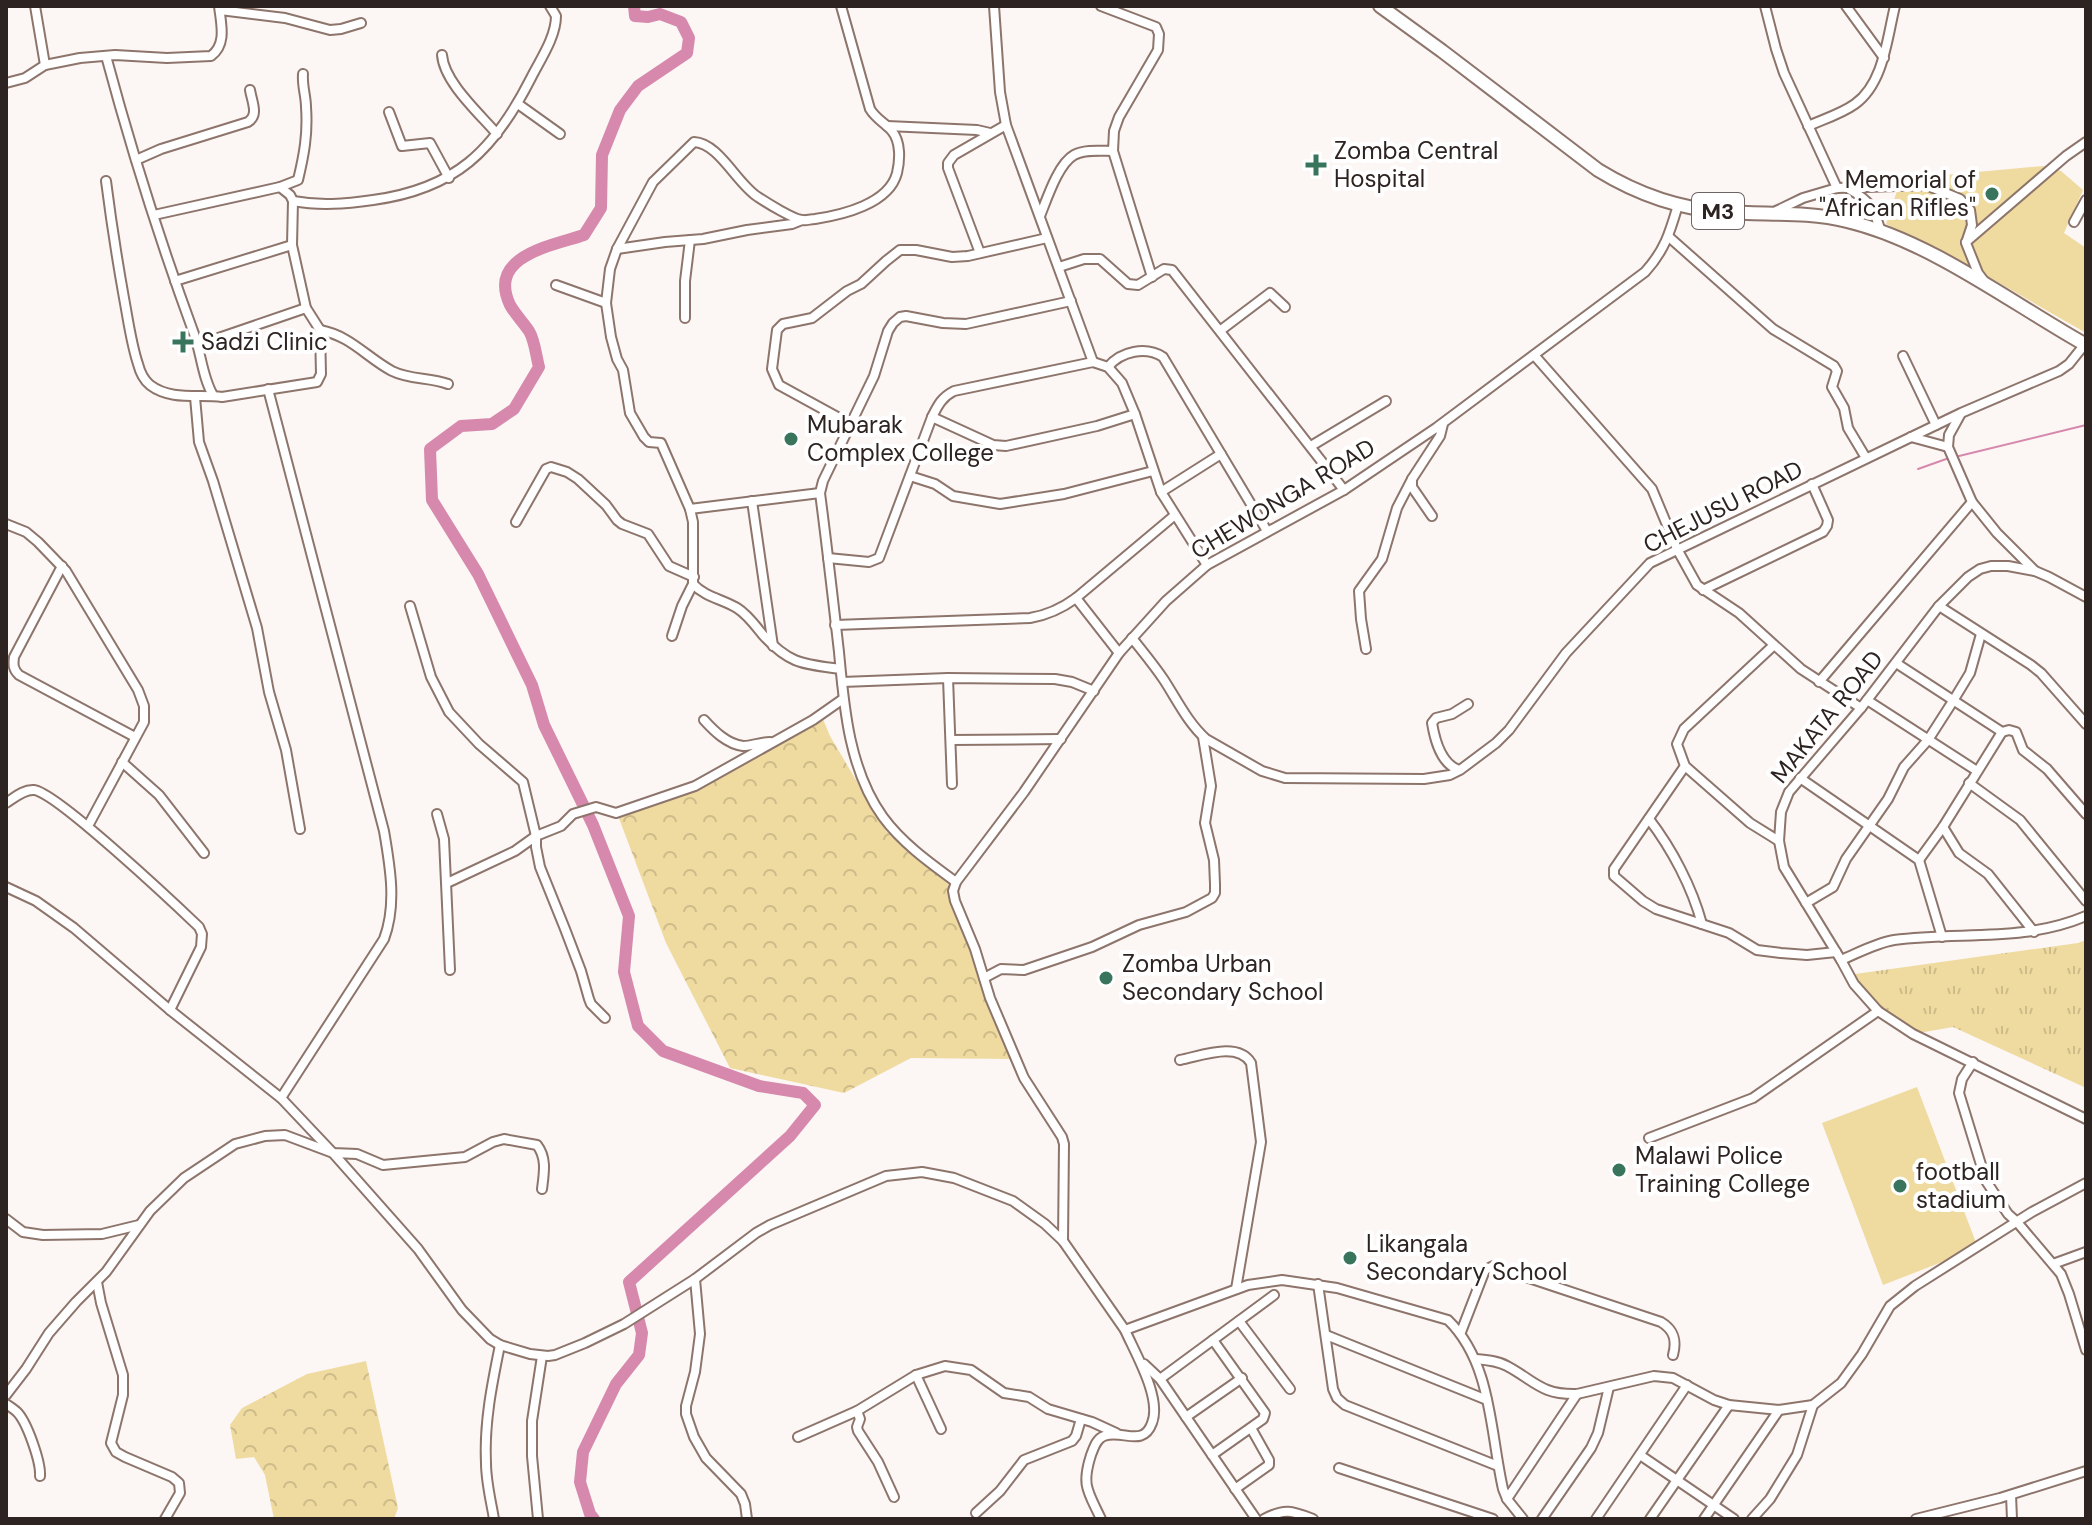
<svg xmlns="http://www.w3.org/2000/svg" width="2092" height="1525" viewBox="0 0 2092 1525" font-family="'DM Sans',sans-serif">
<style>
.grass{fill:url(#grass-tufts)}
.forest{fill:url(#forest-crowns)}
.park{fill:#efdba0}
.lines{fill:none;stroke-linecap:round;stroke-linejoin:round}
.stream{stroke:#d689ac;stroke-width:2}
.river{stroke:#d689ac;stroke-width:12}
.minor-casing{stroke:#8d756c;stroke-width:12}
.highway-casing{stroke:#8d756c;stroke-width:16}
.minor{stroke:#fff;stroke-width:8}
.highway{stroke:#fff;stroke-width:12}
.poi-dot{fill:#39745d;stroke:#fff;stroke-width:3}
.labels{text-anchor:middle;stroke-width:8;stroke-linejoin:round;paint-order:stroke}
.shield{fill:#fff;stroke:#6c6563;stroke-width:2}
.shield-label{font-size:22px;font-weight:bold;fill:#2d2320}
.poi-label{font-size:24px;fill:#2d2320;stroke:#fff;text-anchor:start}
.street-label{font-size:24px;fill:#2d2320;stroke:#fff}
</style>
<defs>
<pattern id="grass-tufts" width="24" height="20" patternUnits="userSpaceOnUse" patternTransform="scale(2)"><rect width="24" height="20" fill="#efdba0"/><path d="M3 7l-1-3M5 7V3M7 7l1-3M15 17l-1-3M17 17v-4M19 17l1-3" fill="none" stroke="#cdbc8a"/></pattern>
<pattern id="forest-crowns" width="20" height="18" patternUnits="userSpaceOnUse" patternTransform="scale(2)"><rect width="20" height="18" fill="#efdba0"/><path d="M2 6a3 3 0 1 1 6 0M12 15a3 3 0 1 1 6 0" fill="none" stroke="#cdbc8a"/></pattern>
</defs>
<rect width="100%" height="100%" fill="#fcf6f4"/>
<path class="grass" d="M2086,940V1083L2084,1087L1953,1027L1913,1034L1878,1011L1848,975L2078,943Z"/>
<g class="forest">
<path d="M820,712L830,736L886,831L949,881L1014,1059L911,1058L844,1093L730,1068L666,943L617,813L702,788Z"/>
<path d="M366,1361L398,1508L394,1519H274L265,1475L254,1457L236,1459L230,1425L242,1408L307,1374Z"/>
</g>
<g class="park">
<path d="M2043,166L2061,171L2083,190L2064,233L2086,248V333L1994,280L1886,224L1901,179Z"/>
<path d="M1917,1087L1978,1248L1883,1285L1822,1123Z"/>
</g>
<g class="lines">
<g class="stream">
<path d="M1955,457L2086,425"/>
<path d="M1918,469L1949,458"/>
</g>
<path class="river" d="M594,1519L590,1514L580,1482L583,1452L616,1384L639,1355L642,1333L629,1282L790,1136L815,1105L803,1093L759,1086L663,1051L638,1026L624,972L629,916L593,825L544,725L532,685L478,574L432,500L430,449L461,426L492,424L514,409L539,367C536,356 535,341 529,331C523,322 515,314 510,305C487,256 551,246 584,235L601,208L602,155L620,110L638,86L687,53L689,38L681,22L660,14L648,17L635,16L634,6"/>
<defs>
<g id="minor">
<path d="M35,6L45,65"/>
<path d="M994,6L1000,92L1006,125L1093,362"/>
<path d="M1765,6L1776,49L1784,73L1837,188"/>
<path d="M1846,6L1884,58"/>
<path d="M220,10L285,18L330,30L341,29L361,23"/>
<path d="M442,55C444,82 479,113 497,134"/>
<path d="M106,56C131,149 160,241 193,331C201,351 202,377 213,395"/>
<path d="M6,83L25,78L45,65L80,58L115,55L167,58L211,56C227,44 221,24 219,6"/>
<path d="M518,104L560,134"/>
<path d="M389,112L402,146L430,143L449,178"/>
<path d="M887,126L977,130L990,133"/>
<path d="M1808,126C1824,119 1841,114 1855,104C1884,83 1887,38 1895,6"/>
<path d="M1113,151L1152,277"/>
<path d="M136,160L161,149L248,122C259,115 252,102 250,90"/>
<path d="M106,181C111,220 117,259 124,298C128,319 131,343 138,364C140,372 144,380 150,385C171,401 199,394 222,397L317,382L321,374L320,330L306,308L292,245L293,201L290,195L280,187L298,180C304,155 308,134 306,107C306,96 302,86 303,74"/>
<path d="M1849,189C1871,201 1874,209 1881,232"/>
<path d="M293,201C320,206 345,204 373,200C455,189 494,151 531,78C540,60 556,37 556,16L550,6"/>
<path d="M1776,211L1803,198L1837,188L1926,185L1960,199L1970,210L1972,225L1966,243L1978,273L1984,281"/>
<path d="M154,215L280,187"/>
<path d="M1040,216C1047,199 1058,164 1074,155C1085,149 1101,151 1113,151L1114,131L1119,117L1158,50L1159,34L1156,27L1101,6"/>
<path d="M2074,222L2086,200"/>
<path d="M1669,237L1773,329L1834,366L1837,371L1832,387L1844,408L1848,428L1866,458"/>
<path d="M1966,242L2066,156L2086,142"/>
<path d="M617,249L665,242L703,239L747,230L792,224L802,220"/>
<path d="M980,253L948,168V163L954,155L1006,125"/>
<path d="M1059,267L1084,259H1100L1128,284L1138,285L1164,269L1172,270L1344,490"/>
<path d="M175,281L292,245"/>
<path d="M556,285L606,303"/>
<path d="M685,318V281L690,240"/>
<path d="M320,330C351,336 366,357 392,371C410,380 429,377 448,384"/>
<path d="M1221,330L1270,293L1285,307"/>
<path d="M198,345L306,308"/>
<path d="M1534,355L1652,489L1677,549L1697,585L1739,613L1801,669L1861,708"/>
<path d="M1903,356L1936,425"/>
<path d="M1108,367C1121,351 1146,346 1163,357L1267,531"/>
<path d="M268,389L384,831C390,866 397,905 384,939L281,1098"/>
<path d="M195,397L199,442L213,481L257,628L269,692L286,750L300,829"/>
<path d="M932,417L993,445L1006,446L1097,426L1135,414"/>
<path d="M852,425L779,385L772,369L777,330L783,324L812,318L847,291L861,284L886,261L900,250H916L952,257L968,256L1047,238"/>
<path d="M1911,437L1948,447"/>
<path d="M1311,446L1386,401"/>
<path d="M910,476L935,484L953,496L1000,504L1064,494L1153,471"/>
<path d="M1161,492L1221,454"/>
<path d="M752,501L773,646"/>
<path d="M1972,502L1997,533L2035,571"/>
<path d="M690,509L820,493"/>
<path d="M1432,516L1412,487V479L1440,436L1443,424"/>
<path d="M516,522L546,469L551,467L567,472L578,479L606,505L617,520L622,524L648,534L669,566L694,577"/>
<path d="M6,524L26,532L38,542L66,571L138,690L144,706V722L88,826"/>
<path d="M828,558L869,562L879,558L932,417C938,405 942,397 954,391L1093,362L1108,367L1122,383L1135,414L1161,492L1207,565"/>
<path d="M62,566L14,657C13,665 13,669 19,675L135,737"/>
<path d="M1703,590L1823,532L1827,526L1828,520L1812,484"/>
<path d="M2086,597L2049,577L2035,571L2008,566H1991L1980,569L1968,577L1939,606L1861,708L1789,792L1781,812L1779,841L1784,867L1841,960L1854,984L1878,1011L1913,1034L2086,1119"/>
<path d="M1076,598L1119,653"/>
<path d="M410,606L431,677L449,712L479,744L523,782L536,836V847L540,867L565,929L581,971L589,999L591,1004L605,1018"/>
<path d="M1939,606L2031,665L2041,673L2086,724"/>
<path d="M835,625L1030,618C1048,615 1061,609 1076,598L1175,515"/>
<path d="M672,636L682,606L693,584"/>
<path d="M1132,638C1143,652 1154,665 1164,680C1177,700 1188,723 1206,739L1262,771L1285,778L1424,779L1450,775L1460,770L1496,743L1509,730L1566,653L1650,563L1961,413L2059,371L2069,364L2085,344"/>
<path d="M1774,645L1684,729L1677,744L1685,766L1750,823L1779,841"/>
<path d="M1366,649L1361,619L1359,591L1382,559L1397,508L1412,479"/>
<path d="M1896,663L2002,732"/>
<path d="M840,669C803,664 789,664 763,635C755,625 747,614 737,608C722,599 705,597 693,584V522L690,509L661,443L649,442L644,437L630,413L623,370L617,359L611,337L606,303L610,269L617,249L653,182L694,142C719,143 737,184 758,197C767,203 793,219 802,220C806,221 810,219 815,219C842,215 889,204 897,173C900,160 901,142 892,131C885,123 876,119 870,109L841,6"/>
<path d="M948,678L952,784"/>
<path d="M842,682L948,678L1055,679L1072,682L1094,691"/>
<path d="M1819,682L1972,502L1948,447L1949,435L1960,415"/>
<path d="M1867,700L1977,771"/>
<path d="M704,720C714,731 727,744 743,746C752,746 761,742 770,742"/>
<path d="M951,740L1061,739"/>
<path d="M122,762L159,795L204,853"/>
<path d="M1685,766L1614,869V876L1643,901L1656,909L1729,933L1757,950L1781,953L1807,955L1836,952"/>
<path d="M1459,770C1441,764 1435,741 1432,723L1436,718L1452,714L1468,704"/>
<path d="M1800,778L1919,860L1942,937"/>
<path d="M1969,783L2020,820L2086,901"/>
<path d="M6,803C14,798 24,789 34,790C56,792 176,905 199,927L202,934L201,947L170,1010"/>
<path d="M437,814L444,839L450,970"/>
<path d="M1649,819C1672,849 1692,887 1702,924"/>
<path d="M1943,827L1959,853L1988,874L2034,932"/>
<path d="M1919,860L1943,827L2002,732L2009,730L2016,732L2023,750L2047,769L2086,814"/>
<path d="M956,882C930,863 902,843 883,817C849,770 844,707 839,652C833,599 827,546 820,493L823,481L874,376L888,331L893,323L900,317L906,316L943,323L966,324L1071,301"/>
<path d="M447,883L515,851L536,836L561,826L573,814L596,807L616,813L695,786L813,720L843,699"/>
<path d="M6,887L36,901L74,928L170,1010L281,1098L333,1153L418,1249L462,1310L490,1339L500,1345L530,1354L548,1356L555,1355L585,1343L624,1324L695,1279L756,1233L770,1225L886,1176L922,1172L954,1178L1013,1201L1045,1224L1063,1241L1125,1330L1248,1285L1282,1280L1337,1288L1448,1320C1492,1363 1490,1432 1503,1489L1507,1499L1523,1519"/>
<path d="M1806,903L1833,887L1846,859L1888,799L1904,767L1928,740L1953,701L1970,673L1981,634"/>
<path d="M1841,960C1858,953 1876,943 1894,940C1960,931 2022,943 2086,916"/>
<path d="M984,978L1001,969L1024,970L1092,947L1139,925L1186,912L1212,898L1215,893V884L1214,860L1205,823L1211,786L1203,737"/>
<path d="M1180,1060C1201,1056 1238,1041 1251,1063L1261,1142L1236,1289"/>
<path d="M1973,1062L1962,1079L1959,1093L1986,1181L2008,1214L2017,1222L2061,1274L2069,1294L2086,1350"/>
<path d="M1649,1138L1753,1098L1878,1011"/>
<path d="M6,1219L23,1232L43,1235L102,1234L139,1225"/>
<path d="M1063,1241L1064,1144L1062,1137L1024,1078L990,998L975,949L955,901L953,891L956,882L1024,792L1119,653L1166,601L1207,565L1344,490L1436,428L1645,272C1665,250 1670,232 1678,205"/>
<path d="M2053,1264L2086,1252"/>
<path d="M695,1279L700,1334L695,1372L686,1406V1414L694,1437L706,1458L741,1494L745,1504L747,1519"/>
<path d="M97,1282L101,1303L123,1375V1395L111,1443L116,1452L125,1457L172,1477L179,1483L180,1493L165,1519"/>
<path d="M1318,1284L1333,1389L1337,1398L1345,1405L1498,1466"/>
<path d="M1239,1321L1290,1389"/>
<path d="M1461,1332L1485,1270L1493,1266L1661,1322C1674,1330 1677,1340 1673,1355"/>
<path d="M1326,1335L1487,1400"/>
<path d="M1476,1359C1487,1360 1498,1361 1507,1366C1535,1381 1541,1395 1577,1394L1654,1376L1673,1378L1714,1400L1729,1405L1779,1410L1813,1405L1841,1383L1862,1354L1890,1306L1915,1286L2032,1212L2086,1183"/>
<path d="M1144,1364L1160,1379L1256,1519"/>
<path d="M916,1375L941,1429"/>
<path d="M1160,1379L1274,1295"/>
<path d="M6,1395L26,1369L49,1333L76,1302L106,1272L150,1211L184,1178L235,1144L265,1136L285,1135L333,1153L357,1154L383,1165L465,1157L493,1142L504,1139L537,1145C547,1158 544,1173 542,1189"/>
<path d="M6,1404C8,1405 15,1410 17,1412C27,1422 41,1462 40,1476"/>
<path d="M857,1411L860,1419L857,1427L858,1431L878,1462L894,1497"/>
<path d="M1186,1417L1242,1378"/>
<path d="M798,1437L857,1411L916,1375L945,1366L971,1370L1004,1393L1029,1397L1048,1409L1092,1422L1116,1433"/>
<path d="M1212,1455L1263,1419L1265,1413L1213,1340"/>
<path d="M1640,1455L1734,1519"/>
<path d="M1339,1468L1493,1519"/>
<path d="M1235,1489L1269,1465V1460L1251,1428"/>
<path d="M2011,1495L2012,1519"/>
<path d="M1507,1499L1577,1394"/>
<path d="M976,1513L1000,1491L1024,1460L1072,1441L1076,1436L1081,1419"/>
<path d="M494,1519C491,1501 486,1482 486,1463C484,1423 492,1384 500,1345"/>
<path d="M538,1519L532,1456V1421L542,1356"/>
<path d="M1101,1519C1088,1491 1081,1486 1091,1455C1094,1448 1096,1439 1104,1436C1122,1429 1143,1448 1152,1423C1162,1398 1135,1353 1125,1330"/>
<path d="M1264,1519C1285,1508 1292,1511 1313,1519"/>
<path d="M1542,1519L1591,1448L1598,1433L1609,1387"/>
<path d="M1596,1519L1687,1385"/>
<path d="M1650,1519L1729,1405"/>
<path d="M1704,1519L1779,1410"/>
<path d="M1752,1519L1770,1499L1797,1455L1813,1405"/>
<path d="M1916,1519L2000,1498L2086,1471"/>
</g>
<path id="highway" d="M1380,6L1442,51L1598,170C1637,194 1680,209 1725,212C1766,215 1807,211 1847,221C1931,241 2011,303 2086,345"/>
</defs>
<use href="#minor" class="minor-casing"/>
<use href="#highway" class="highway-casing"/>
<use href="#minor" class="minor"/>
<use href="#highway" class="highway"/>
</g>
<g class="poi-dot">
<path d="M1312 153h8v8h8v8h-8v8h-8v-8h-8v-8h8z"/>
<circle cx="1992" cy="194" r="8"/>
<path d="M179 330h8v8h8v8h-8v8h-8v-8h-8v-8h8z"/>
<circle cx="791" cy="439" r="8"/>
<circle cx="1106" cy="978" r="8"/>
<circle cx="1619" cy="1170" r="8"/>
<circle cx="1900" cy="1186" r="8"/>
<circle cx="1350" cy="1258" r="8"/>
</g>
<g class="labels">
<rect class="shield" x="1692" y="193" width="52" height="36" rx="6"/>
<g class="shield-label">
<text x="1718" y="219">M3</text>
</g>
<g class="poi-label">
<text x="1334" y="159">Zomba Central<tspan x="1334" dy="28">Hospital</tspan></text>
<text x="1976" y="188" text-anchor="end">Memorial of<tspan x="1976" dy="28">"African Rifles"</tspan></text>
<text x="201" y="350">Sadzi Clinic</text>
<text x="807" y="433">Mubarak<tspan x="807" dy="28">Complex College</tspan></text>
<text x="1122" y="972">Zomba Urban<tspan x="1122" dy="28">Secondary School</tspan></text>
<text x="1635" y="1164">Malawi Police<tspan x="1635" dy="28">Training College</tspan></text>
<text x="1916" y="1180">football<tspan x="1916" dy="28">stadium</tspan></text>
<text x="1366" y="1252">Likangala<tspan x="1366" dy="28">Secondary School</tspan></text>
</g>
<g class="street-label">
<text transform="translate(1283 499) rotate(-31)" y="8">CHEWONGA ROAD</text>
<text transform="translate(1723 507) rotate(-27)" y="8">CHEJUSU ROAD</text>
<text transform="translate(1827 717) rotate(-51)" y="8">MAKATA ROAD</text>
</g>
</g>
<rect width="2092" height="1525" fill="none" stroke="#2d2320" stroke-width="16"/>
</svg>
